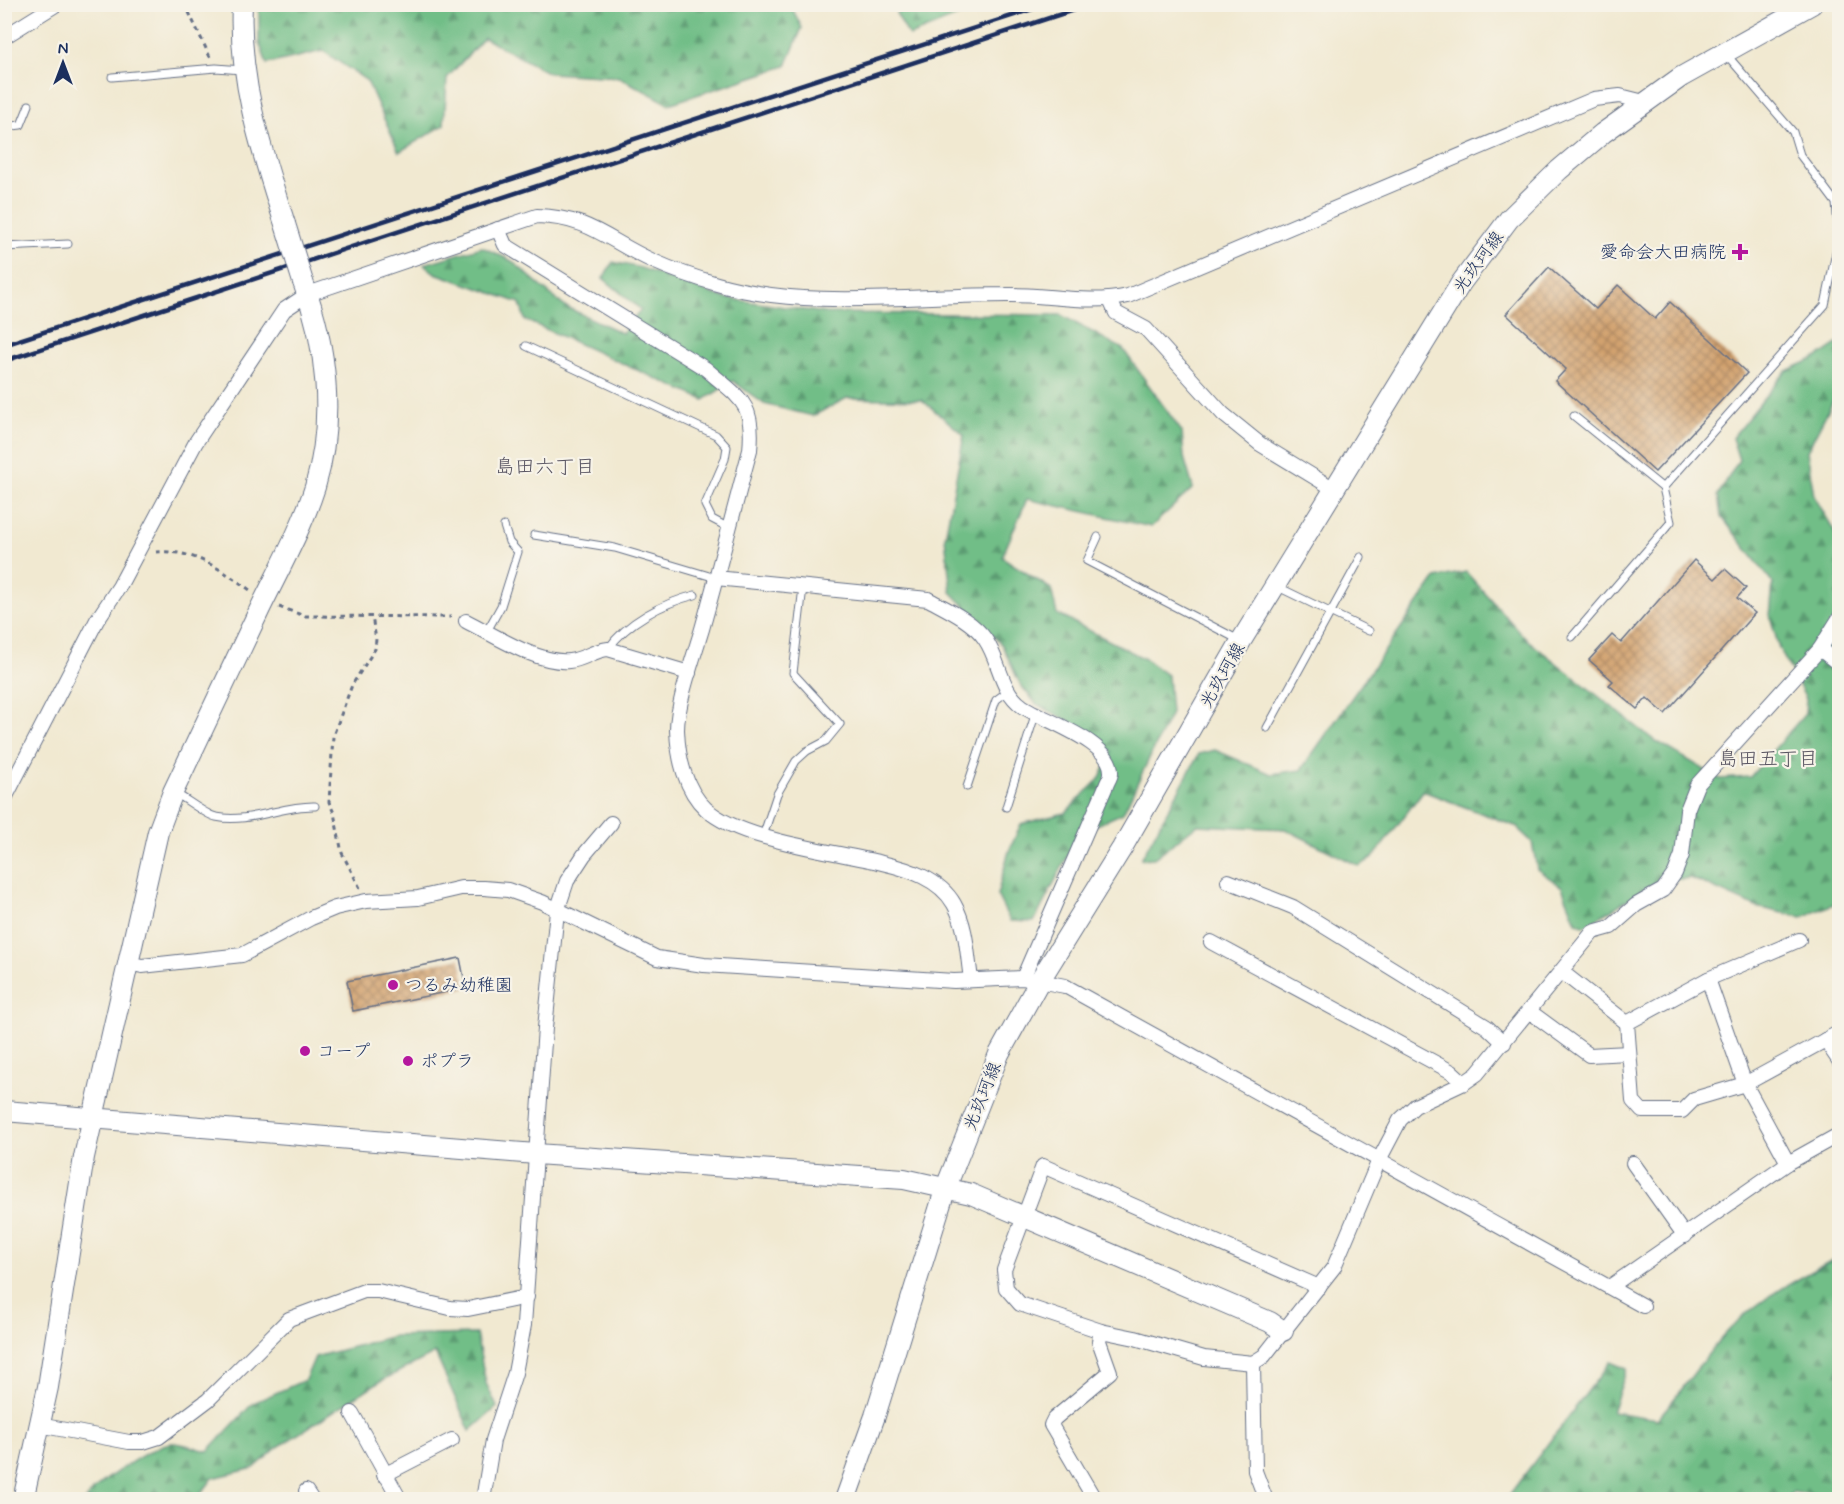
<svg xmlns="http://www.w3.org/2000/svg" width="1844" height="1504" viewBox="0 0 1844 1504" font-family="Mynerve,'Klee One',sans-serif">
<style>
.forest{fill:url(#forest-firs);stroke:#467672;stroke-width:1.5}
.building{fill:url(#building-cross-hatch)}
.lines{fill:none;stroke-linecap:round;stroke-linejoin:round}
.lane-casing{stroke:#667086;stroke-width:9}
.street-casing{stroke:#667086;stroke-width:16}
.secondary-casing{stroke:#667086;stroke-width:22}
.path{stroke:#667086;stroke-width:3;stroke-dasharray:4.5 4.5;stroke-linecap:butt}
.lane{stroke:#fff;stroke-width:7}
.street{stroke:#fff;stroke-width:14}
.secondary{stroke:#fff;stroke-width:20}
.rail{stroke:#1b2f5e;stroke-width:4.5}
.secondary-bridge-casing{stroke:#667086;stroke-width:22;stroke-linecap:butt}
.secondary-bridge{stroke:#fff;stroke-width:20}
.poi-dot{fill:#b5179e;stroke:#f7f3e8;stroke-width:2}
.labels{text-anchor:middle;stroke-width:4.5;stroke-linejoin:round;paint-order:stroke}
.poi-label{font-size:18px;fill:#1b2f5e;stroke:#f7f3e8;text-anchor:start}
.street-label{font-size:18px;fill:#1b2f5e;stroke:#f7f3e8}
.neighbourhood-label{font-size:20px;fill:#5b5764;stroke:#f7f3e8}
</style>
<defs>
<pattern id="forest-firs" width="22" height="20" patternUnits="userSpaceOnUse" patternTransform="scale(1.5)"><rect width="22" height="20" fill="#71be87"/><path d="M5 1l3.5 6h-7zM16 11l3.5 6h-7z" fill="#5c9b72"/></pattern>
<pattern id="building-cross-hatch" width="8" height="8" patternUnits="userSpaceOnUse" patternTransform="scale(1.5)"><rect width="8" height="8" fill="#d2a26e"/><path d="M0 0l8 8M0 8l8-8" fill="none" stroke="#aa845e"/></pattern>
</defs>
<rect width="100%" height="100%" fill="#f7f3e8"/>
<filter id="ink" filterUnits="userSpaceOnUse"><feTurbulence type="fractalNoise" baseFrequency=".0167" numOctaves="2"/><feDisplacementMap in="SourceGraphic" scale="12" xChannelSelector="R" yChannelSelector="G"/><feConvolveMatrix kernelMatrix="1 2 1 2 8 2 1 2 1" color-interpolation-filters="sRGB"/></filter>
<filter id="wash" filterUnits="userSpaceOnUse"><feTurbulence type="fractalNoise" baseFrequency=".008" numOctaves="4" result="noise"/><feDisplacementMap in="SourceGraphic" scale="24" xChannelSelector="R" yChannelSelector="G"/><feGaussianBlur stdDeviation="1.35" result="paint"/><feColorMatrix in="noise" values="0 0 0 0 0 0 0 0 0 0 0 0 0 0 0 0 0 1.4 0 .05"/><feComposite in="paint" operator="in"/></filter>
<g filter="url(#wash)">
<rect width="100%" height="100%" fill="#f1e9d1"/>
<g class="forest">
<path d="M790,4L802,28L786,66L669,104L619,77L549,73L484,38L447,78L444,125L399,152L367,81L323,51L267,64L259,42V5Z"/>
<path d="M911,4H987V5L909,36L896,13Z"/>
<path d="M482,247L512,261L564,306L622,333L641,310L603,278L613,262L641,268L725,298L825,313L1061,315L1123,349L1182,432L1184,457L1193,488L1151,527L1027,499L1002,557L1051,589L1057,614L1145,659L1168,676L1171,713L1123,813L1080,832L1034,922L1010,921L997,895L1009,851L1021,824L1065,813L1100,778L1112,752L1092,733L1036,704L1020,684L1002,645L951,592L945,537L964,435L922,400L847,398L813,416L764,404L733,381L704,400L525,320L520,303L435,273L424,264Z"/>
<path d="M1839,343V398L1834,399L1807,451L1814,496L1839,539L1840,680L1837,682L1840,685L1839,902L1802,917L1756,907L1691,878L1658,881L1585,926L1576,922L1562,887L1537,869L1532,842L1515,826L1423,791L1373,858L1359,866L1285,829L1197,825L1154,858L1141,859L1199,754L1215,750L1271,774L1301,770L1436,578L1466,572L1525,638L1651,738L1720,779L1750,777L1805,714L1806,699L1779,648L1770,616L1773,583L1721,516L1718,495L1739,460L1732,438L1786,371L1818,357Z"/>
<path d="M1839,1251V1499L1793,1492L1784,1500L1506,1499L1610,1362L1627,1369L1612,1412L1657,1419C1688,1386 1711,1343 1746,1314C1772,1292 1806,1275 1836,1258Z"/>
<path d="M476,1334L486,1383L497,1407L470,1431L435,1353L377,1383L278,1447L254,1468L213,1478L197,1499L86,1500C93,1485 154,1445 171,1443C182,1442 197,1449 208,1451L253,1403L305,1380L315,1357L394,1336Z"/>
</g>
<g id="blocks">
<g class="building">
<path d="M1549,267L1596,309L1618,285L1655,319L1670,302L1747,373L1655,472L1555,381L1566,369L1506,314Z"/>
<path d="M1694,560L1715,579L1725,569L1746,588L1737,598L1755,613L1665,714L1647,698L1637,709L1609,685L1613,681L1589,660L1612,635L1621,643Z"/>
<path d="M460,958L466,988L353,1011L347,981Z"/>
</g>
</g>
</g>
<g filter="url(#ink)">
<use href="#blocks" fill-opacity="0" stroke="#667086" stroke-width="1.5"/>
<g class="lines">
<defs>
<g id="lane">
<path d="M112,77L216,68L242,70"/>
<path d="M4,127L21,125L29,105"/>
<path d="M4,247L68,244"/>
<path d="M526,346L716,435L727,447L725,459L705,505L712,519L729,528"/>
<path d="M1663,488L1825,305L1839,238L1836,203L1800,155L1793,132L1726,54"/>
<path d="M534,535L615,548L716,578"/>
<path d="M1098,537L1087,561L1239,640"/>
<path d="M1276,586L1369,631"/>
<path d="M487,631L501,606L518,552L509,542L504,526"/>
<path d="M1572,637L1671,522L1663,488L1574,416"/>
<path d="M608,649C627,622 663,603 695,595"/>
<path d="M1267,728L1361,557"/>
<path d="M967,787L996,700L1008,691"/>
<path d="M175,793C186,799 206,815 216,817C249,824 282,805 315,806"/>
<path d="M1006,807L1035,715"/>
<path d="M763,836L777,794L796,761L807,751L826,741L840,724L793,673L803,587"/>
</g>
<g id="street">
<path d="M4,8L6,4"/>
<path d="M4,37L57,4"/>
<path d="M498,229L505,245L706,369C739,398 755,402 750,450C734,509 719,569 702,629C694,656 677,703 677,730C678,757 685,790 706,809C741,841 834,851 882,863C908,869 940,879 954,904C967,927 967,953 971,979"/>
<path d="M1110,300L1116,313L1146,329L1223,414L1260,444L1334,489"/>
<path d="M716,578L928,599C946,609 973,621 985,639C1000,661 1000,690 1022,706C1044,721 1113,742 1111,773C1111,777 1107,782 1106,786L1023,978"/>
<path d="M466,621C494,635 538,664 569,661C583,660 594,650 608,649L689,673"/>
<path d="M1820,649L1840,665"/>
<path d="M4,800L97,620L119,587L196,442L284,310L308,294L537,216C590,217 608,241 653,261C673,270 696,278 717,284C806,310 914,295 1006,295C1047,294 1088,305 1128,296L1594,99L1620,96L1644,102"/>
<path d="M1228,881L1293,907L1487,1027L1504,1043"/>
<path d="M1211,942L1452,1072L1464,1083"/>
<path d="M128,963L142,966L242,955L311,918L335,908L366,901L418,898L461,888H484L508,890L542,902L657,958L704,965L954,981L1023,978L1065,986L1643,1306"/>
<path d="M1562,972L1627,1023L1708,979L1799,940"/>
<path d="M1708,979L1745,1084L1788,1163"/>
<path d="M1529,1011L1589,1055L1629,1053"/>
<path d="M1627,1023L1633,1101L1642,1111H1682L1694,1099L1745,1084L1840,1032"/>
<path d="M1825,1040L1840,1062"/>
<path d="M1633,1163L1685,1236"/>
<path d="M1611,1286L1788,1163L1840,1134"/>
<path d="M1253,1363L1204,1358L1135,1338L1101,1331L1020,1304L1006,1288L1004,1270L1043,1166L1319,1287"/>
<path d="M352,1413L400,1500"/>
<path d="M39,1425L129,1442H143L159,1437L208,1400L289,1319L364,1291H378L450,1308L468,1309L527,1297"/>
<path d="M384,1475L452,1440"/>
<path d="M306,1491L312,1500"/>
<path d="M483,1500L493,1440L515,1373L524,1325L545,1028L557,911L567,881L584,855L611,823"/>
<path d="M675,1500H677"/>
<path d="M1095,1500L1051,1425L1054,1419L1110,1372L1099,1341L1101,1331"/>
<path d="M1266,1500L1255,1471L1253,1363L1264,1356L1334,1267L1379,1160L1400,1120L1415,1106L1464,1083L1477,1074L1593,932L1611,927L1636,905L1663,890L1675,873L1682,855L1687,810L1697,785L1820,649L1840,617"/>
</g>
<g id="secondary">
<path d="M242,4C238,81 262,152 285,224"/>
<path d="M4,1111L536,1154L904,1179L971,1194L1270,1322L1283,1331"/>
<path d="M23,1500L48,1387L84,1157L158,832L173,792C201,733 229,674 257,615C277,573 301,531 315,487C335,420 327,346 303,282"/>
<path d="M845,1500L875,1416L946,1187L999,1054L1040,980L1122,848L1241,641L1461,283L1509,219L1559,170L1603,133L1681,77L1812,4"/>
</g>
</defs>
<use href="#lane" class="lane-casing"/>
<use href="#street" class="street-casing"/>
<use href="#secondary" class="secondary-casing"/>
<g class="path">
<path d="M185,4L210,57"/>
<path d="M156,552C193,549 222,570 250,590"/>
<path d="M279,607L305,616L451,617"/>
<path d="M360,888L342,853L334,813L329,802L333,736L352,685L375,649L376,639L372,617"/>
</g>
<use href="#lane" class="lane"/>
<use href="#street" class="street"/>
<use href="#secondary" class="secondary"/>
<g class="rail">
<path d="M4,345L1048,4"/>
<path d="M4,361L1092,4"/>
</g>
<defs>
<path id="secondary-bridge" d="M285,224L303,282"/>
</defs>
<use href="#secondary-bridge" class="secondary-bridge-casing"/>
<use href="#secondary-bridge" class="secondary-bridge"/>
</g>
</g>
<g class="poi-dot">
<path d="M1737 243h6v6h6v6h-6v6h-6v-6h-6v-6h6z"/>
<circle cx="393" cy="985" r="6"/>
<circle cx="305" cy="1051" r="6"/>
<circle cx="408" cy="1061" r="6"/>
</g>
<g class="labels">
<g class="poi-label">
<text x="1726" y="258" text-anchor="end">愛命会大田病院</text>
<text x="405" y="991">つるみ幼稚園</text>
<text x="317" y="1057">コープ</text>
<text x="420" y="1067">ポプラ</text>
</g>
<g class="street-label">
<text transform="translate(1478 262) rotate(-54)" y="6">光玖珂線</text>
<text transform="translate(1222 675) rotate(-60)" y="6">光玖珂線</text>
<text transform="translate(982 1096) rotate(-68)" y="6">光玖珂線</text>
</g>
<g class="neighbourhood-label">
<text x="545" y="473">島田六丁目</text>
<text x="1768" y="765">島田五丁目</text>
</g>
</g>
<rect width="1844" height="1504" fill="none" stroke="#f7f3e8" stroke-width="24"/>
<g transform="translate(63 63)" stroke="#f7f3e8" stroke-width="4.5" paint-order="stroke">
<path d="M0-4.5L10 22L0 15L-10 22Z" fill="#1b2f5e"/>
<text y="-9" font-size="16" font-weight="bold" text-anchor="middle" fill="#1b2f5e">N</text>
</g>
</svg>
